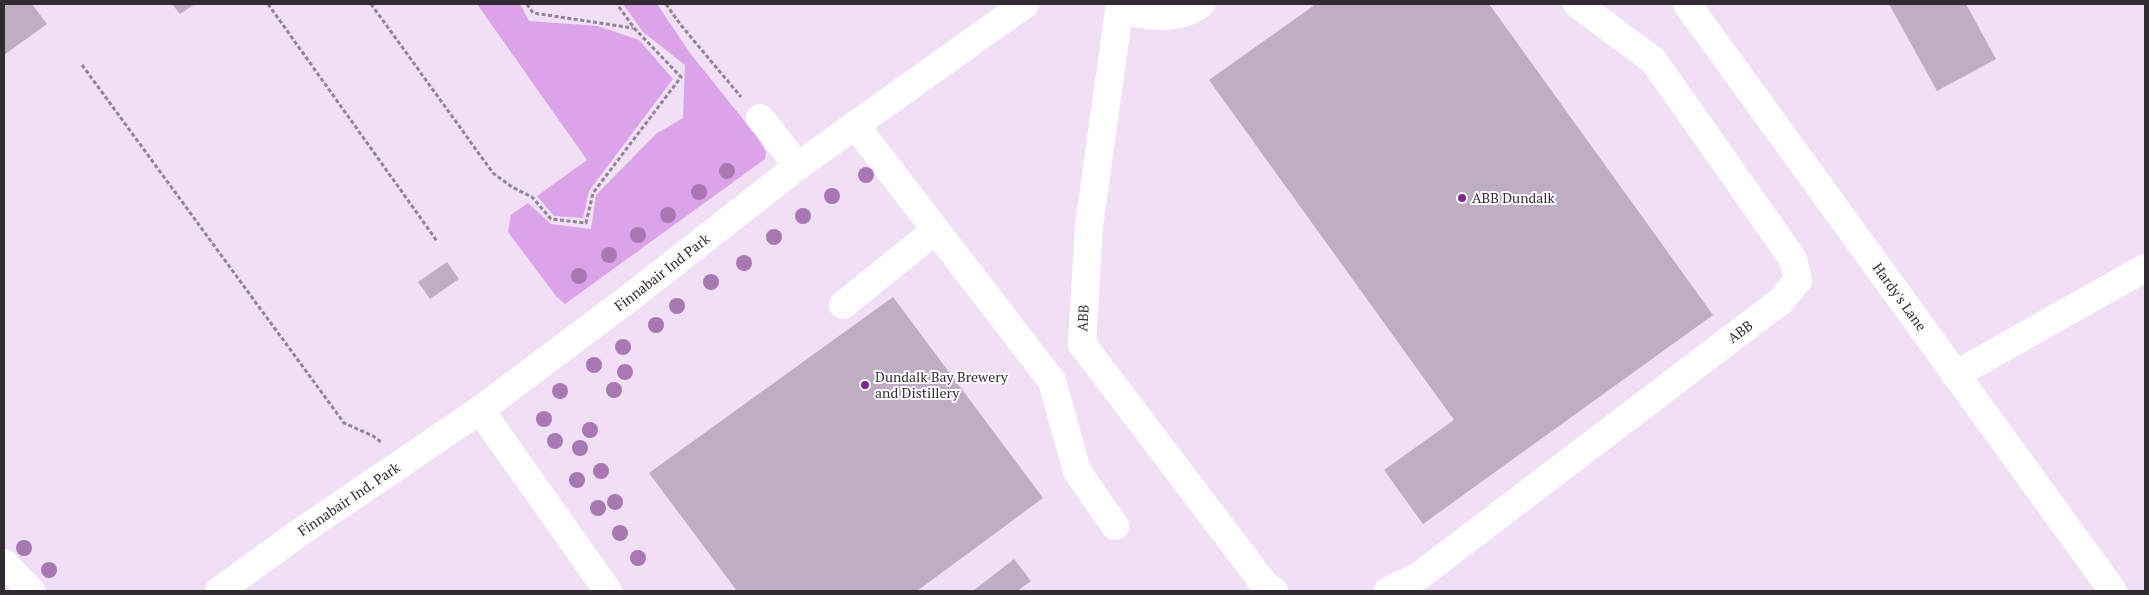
<svg xmlns="http://www.w3.org/2000/svg" width="2149" height="595" viewBox="0 0 2149 595" font-family="'PT Serif',serif">
<style>
.green{fill:#dba3e8}
.building{fill:#bfaec3}
.lines{fill:none;stroke-linecap:round;stroke-linejoin:round}
.path{stroke:#8f8492;stroke-width:3;stroke-dasharray:4 2.5;stroke-linecap:butt}
.minor{stroke:#fff;stroke-width:28}
.tree{fill:#a778b2}
.poi-dot{fill:#7f2592;stroke:#fff;stroke-width:2}
.labels{text-anchor:middle;stroke-width:4;stroke-linejoin:round;paint-order:stroke}
.poi-label{font-size:14px;fill:#322b33;stroke:#fff;text-anchor:start}
.street-label{font-size:14px;fill:#322b33;stroke:#fff}
</style>
<rect width="100%" height="100%" fill="#f1e0f5"/>
<g class="green">
<path d="M477,4H520L529,21L598,26L639,40L673,79L589,191L583,218L554,216L537,196L587,160Z"/>
<path d="M623,4H657L690,53L758,138L766,152L765,159L565,304L556,296L508,232L511,215L528,203L551,224L591,229L596,195L656,134L683,118L685,65L643,32Z"/>
</g>
<g class="building">
<path d="M4,4H32L47,24L4,55Z"/>
<path d="M172,4H195L180,14Z"/>
<path d="M1316,4H1489L1713,315L1423,524L1384,470L1454,420L1209,80Z"/>
<path d="M1889,4H1966L1996,59L1937,91Z"/>
<path d="M447,262L459,279L430,299L418,282Z"/>
<path d="M893,297L1043,498L917,591H737L649,473Z"/>
<path d="M1014,559L1031,581L1017,591H973Z"/>
</g>
<g class="lines">
<g class="path">
<path d="M268,4L437,241"/>
<path d="M371,4L493,173L512,187L532,197L551,219L586,223L593,193L681,77L634,28L617,4"/>
<path d="M527,4L533,13L633,28"/>
<path d="M666,4L680,24L741,97"/>
<path d="M82,65L344,423L373,436L381,442"/>
</g>
<g class="minor">
<path d="M1120,4L1089,226L1082,344L1265,585L1274,591"/>
<path id="s1" d="M1687,4L2113,591"/>
<path d="M1119,11C1147,15 1177,22 1201,4"/>
<path d="M760,118L798,166"/>
<path d="M855,125L1052,381L1077,471L1115,526"/>
<path d="M843,305L936,230"/>
<path d="M1955,375L2145,268"/>
<path d="M4,563L31,591"/>
<path id="s2" d="M219,591L299,533L480,410"/>
<path id="s3" d="M608,591L480,410L632,296L798,166L1025,4"/>
<path id="s4" d="M1388,591L1419,576L1782,300L1798,280L1793,259L1653,60L1577,4"/>
</g>
</g>
<g class="tree">
<circle cx="727" cy="171" r="8"/>
<circle cx="866" cy="175" r="8"/>
<circle cx="699" cy="192" r="8"/>
<circle cx="832" cy="196" r="8"/>
<circle cx="668" cy="215" r="8"/>
<circle cx="803" cy="216" r="8"/>
<circle cx="638" cy="235" r="8"/>
<circle cx="774" cy="237" r="8"/>
<circle cx="609" cy="255" r="8"/>
<circle cx="744" cy="263" r="8"/>
<circle cx="579" cy="276" r="8"/>
<circle cx="711" cy="282" r="8"/>
<circle cx="677" cy="306" r="8"/>
<circle cx="656" cy="325" r="8"/>
<circle cx="623" cy="347" r="8"/>
<circle cx="594" cy="365" r="8"/>
<circle cx="625" cy="372" r="8"/>
<circle cx="614" cy="390" r="8"/>
<circle cx="560" cy="391" r="8"/>
<circle cx="544" cy="419" r="8"/>
<circle cx="590" cy="430" r="8"/>
<circle cx="555" cy="441" r="8"/>
<circle cx="580" cy="448" r="8"/>
<circle cx="601" cy="471" r="8"/>
<circle cx="577" cy="480" r="8"/>
<circle cx="615" cy="502" r="8"/>
<circle cx="598" cy="508" r="8"/>
<circle cx="620" cy="533" r="8"/>
<circle cx="24" cy="548" r="8"/>
<circle cx="638" cy="558" r="8"/>
<circle cx="49" cy="570" r="8"/>
</g>
<g class="poi-dot">
<circle cx="1462" cy="198" r="5"/>
<circle cx="865" cy="385" r="5"/>
</g>
<g class="labels">
<g class="poi-label">
<text x="1472" y="203">ABB Dundalk</text>
<text x="875" y="382">Dundalk Bay Brewery<tspan x="875" dy="16">and Distillery</tspan></text>
</g>
<g class="street-label">
<text dy="5" stroke="none"><textPath href="#s3" startOffset="450">Finnabair Ind Park</textPath></text>
<text dy="5" stroke="none"><textPath href="#s1" startOffset="362">Hardy's Lane</textPath></text>
<text transform="translate(1083 318) rotate(-87)" y="5">ABB</text>
<text dy="5" stroke="none"><textPath href="#s4" startOffset="438">ABB</textPath></text>
<text dy="5" stroke="none"><textPath href="#s2" startOffset="159">Finnabair Ind. Park</textPath></text>
</g>
</g>
<rect width="2149" height="595" fill="none" stroke="#322b33" stroke-width="10"/>
</svg>
